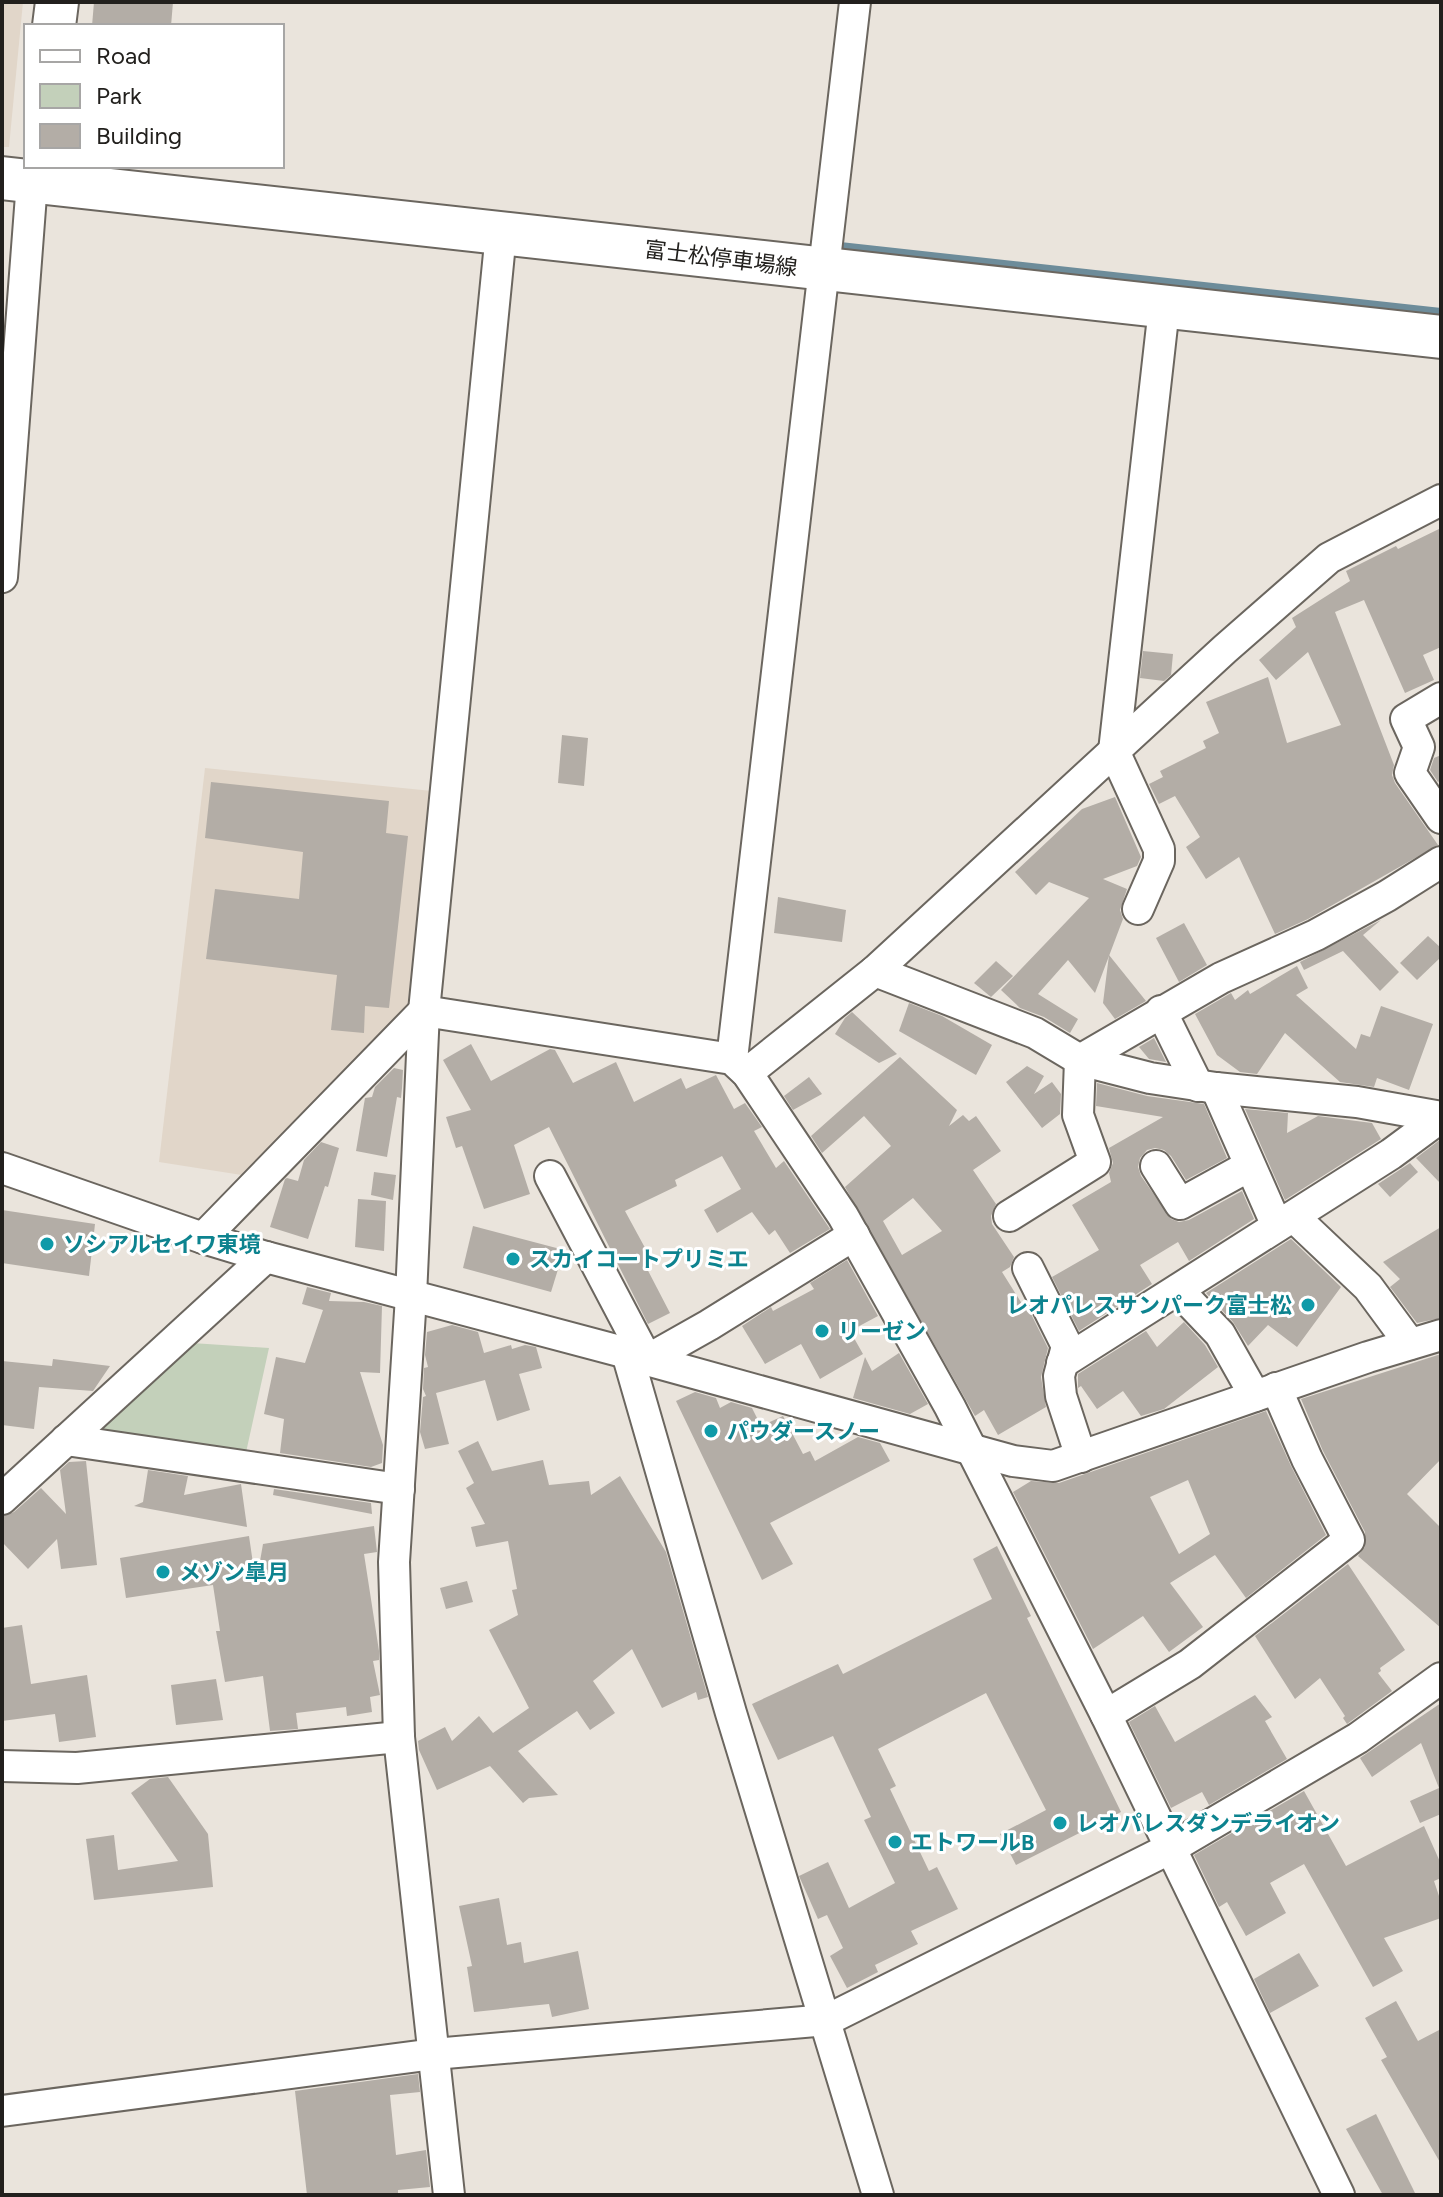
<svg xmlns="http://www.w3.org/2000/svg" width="1443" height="2197" viewBox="0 0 1443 2197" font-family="Figtree,'Noto Sans JP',sans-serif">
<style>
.built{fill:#e1d6c9}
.green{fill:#c3d0ba}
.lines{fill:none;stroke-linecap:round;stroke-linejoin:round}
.stream{stroke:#6d8c9a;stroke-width:8}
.building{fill:#b3ada6;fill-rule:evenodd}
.street-casing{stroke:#6b665f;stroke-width:34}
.secondary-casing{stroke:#6b665f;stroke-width:46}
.street{stroke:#fff;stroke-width:30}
.secondary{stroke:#fff;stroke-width:42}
.culture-dot{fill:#0f9aa8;stroke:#fff;stroke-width:3}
.labels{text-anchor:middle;stroke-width:6;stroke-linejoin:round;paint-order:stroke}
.street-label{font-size:22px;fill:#22201d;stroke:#fff}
.culture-label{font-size:22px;font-weight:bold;fill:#0d838f;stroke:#fff;text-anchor:start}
</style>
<rect width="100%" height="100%" fill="#eae4dc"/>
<g class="built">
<path d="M2,2H23L9,147H2Z"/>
<path d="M205,768L432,791L407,1008L248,1176L159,1162Z"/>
</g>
<path class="green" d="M192,1343L269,1348L245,1457L98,1433Z"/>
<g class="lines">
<path class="stream" d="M840,246L1441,312"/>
</g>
<g class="building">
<path d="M94,2H173L171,26H92Z"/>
<path d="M1441,528V647L1423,655L1434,680L1405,693L1364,600L1335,612L1394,765L1392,775L1395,783L1438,845L1308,919L1275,934L1239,857L1206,879L1186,847L1200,837L1175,796L1159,804L1149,784L1163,777L1160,771L1206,748L1203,741L1219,733L1206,702L1268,677L1287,743L1341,725L1308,652L1276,680L1259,660L1296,627L1292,618L1350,581L1346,571L1396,546L1398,549Z"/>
<path d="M1143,651L1173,654L1171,675L1164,681L1140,678Z"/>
<path d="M562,735L588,738L584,786L558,783Z"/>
<path d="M1441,755V780L1438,782L1430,770L1434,758Z"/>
<path d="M211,782L389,801L386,833L408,836L389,1008L365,1006L364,1033L331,1030L337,975L206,959L215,889L299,899L303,852L205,838Z"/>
<path d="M1115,797L1141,857L1137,866L1103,879L1127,889L1120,910L1123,919L1095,993L1068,960L1038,994L1078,1019L1070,1033L1044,1017L1020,1008L1001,990L1089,898L1049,882L1036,895L1015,872L1082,809Z"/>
<path d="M778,897L846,910L842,942L774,933Z"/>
<path d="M1381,920L1363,935L1399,972L1380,991L1343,951L1304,970L1300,962Z"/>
<path d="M1184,923L1207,965L1179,982L1156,938Z"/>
<path d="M1428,936L1441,948V957L1417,980L1400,963Z"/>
<path d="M1109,955L1146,1001L1115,1019L1103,1003Z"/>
<path d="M996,961L1013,976L991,997L974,983Z"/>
<path d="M1297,966L1308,988L1296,995L1356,1049L1361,1034L1370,1037L1381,1006L1433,1024L1409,1090L1377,1078L1374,1087L1340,1082L1285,1033L1257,1074L1240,1072L1217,1055L1195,1014L1231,993L1235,1000L1248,990L1250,994Z"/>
<path d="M909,1003L942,1016L992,1045L976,1075L899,1031Z"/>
<path d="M852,1012L897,1054L879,1063L835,1034L845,1018Z"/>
<path d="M1154,1038L1166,1062L1149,1059L1139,1047Z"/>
<path d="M471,1044L491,1081L550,1049L555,1050L573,1083L616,1062L634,1102L681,1078L686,1089L716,1075L734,1109L745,1103L762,1127L754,1131L776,1168L784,1161L830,1229L790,1253L775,1230L769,1235L752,1212L717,1233L704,1210L741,1189L722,1156L675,1180L677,1186L625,1211L650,1257L643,1261L670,1313L648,1324L549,1127L514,1145L530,1194L484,1209L462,1146L456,1148L446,1117L471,1110L443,1060Z"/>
<path d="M900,1057L957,1110L949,1126L963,1115L969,1121L976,1116L1001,1151L973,1170L996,1204L991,1216L992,1224L1014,1257L1010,1267L1002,1272L1024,1307L1027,1306L1048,1348L1041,1377L1046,1407L998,1435L984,1410L975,1416L845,1187L891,1146L864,1116L822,1153L811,1136ZM913,1198L942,1231L902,1255L883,1221Z"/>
<path d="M1027,1066L1044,1076L1034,1094L1052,1082L1061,1094L1060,1114L1042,1128L1006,1082Z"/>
<path d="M394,1068L403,1070L402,1088L401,1098L397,1097L387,1157L356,1151L365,1098L372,1097L375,1087Z"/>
<path d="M809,1077L822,1094L793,1110L784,1096Z"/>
<path d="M1097,1083L1147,1096L1204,1104L1227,1158L1186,1180L1171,1156L1164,1150L1155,1148L1147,1150L1140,1158L1138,1167L1141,1176L1171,1219L1179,1222L1189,1220L1242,1191L1254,1219L1189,1261L1178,1242L1140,1265L1152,1284L1079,1331L1052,1277L1099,1250L1072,1205L1111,1182L1109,1173L1113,1163L1109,1148L1163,1117L1096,1106Z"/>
<path d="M1245,1109L1288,1113L1287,1133L1318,1116L1372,1123L1381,1139L1285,1200Z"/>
<path d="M1441,1139V1184L1416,1158Z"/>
<path d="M321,1142L339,1148L328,1187L325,1186L308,1239L270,1227L285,1179L287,1178L298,1181L304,1160Z"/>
<path d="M1410,1163L1418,1172L1390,1197L1378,1184Z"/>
<path d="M374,1172L396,1175L393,1200L371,1195Z"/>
<path d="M358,1199L386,1201L384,1251L355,1247Z"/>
<path d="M2,1210L95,1224L89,1276L2,1263Z"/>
<path d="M473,1226L564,1250L551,1292L463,1268Z"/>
<path d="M1441,1227V1318L1417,1323L1390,1287L1400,1279L1383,1262Z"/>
<path d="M1291,1239L1341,1287L1297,1347L1268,1325L1248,1346L1233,1322L1206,1293Z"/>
<path d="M847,1260L878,1316L850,1331L863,1354L820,1379L801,1344L765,1364L742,1326L771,1307L773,1311L814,1289L810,1283Z"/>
<path d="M307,1287L331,1293L329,1301L364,1302L382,1306L380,1373L360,1372L383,1445L382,1463L371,1467L280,1453L284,1419L264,1414L276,1357L305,1363L323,1310L302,1304Z"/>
<path d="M1184,1322L1205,1345L1218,1367L1164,1409L1141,1416L1123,1391L1097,1409L1081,1386L1078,1388V1374L1146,1331L1157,1347Z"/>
<path d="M452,1325L478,1332L484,1353L511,1345L512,1349L525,1345L536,1347L542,1368L519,1374L530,1410L497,1421L485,1380L436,1393L449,1444L425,1449L420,1432L423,1397L426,1396L423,1389L424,1368L428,1367L425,1355L427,1332Z"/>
<path d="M899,1353L928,1404L910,1414L853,1398L865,1357L872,1371Z"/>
<path d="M1441,1354V1459L1407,1494L1441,1528V1628L1358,1556L1365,1547V1532L1323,1451L1301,1399Z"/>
<path d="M53,1359L110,1366L93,1391L39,1387L34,1429L2,1425V1361L52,1366Z"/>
<path d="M695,1392L716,1398L720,1408L731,1402L752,1408L761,1426L783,1416L803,1454L810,1451L815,1461L858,1437L880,1443L890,1461L770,1523L793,1564L762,1580L676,1401Z"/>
<path d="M1266,1411L1291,1466L1326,1535L1246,1598L1215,1555L1170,1583L1203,1627L1169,1652L1143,1616L1093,1649L1013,1492L1031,1481L1059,1483ZM1188,1480L1210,1534L1179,1554L1150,1497Z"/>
<path d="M478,1441L492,1471L543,1460L549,1485L589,1481L591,1495L620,1476L666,1552L708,1697L698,1700L696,1692L662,1708L632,1649L593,1681L615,1713L590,1730L577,1711L518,1751L558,1795L529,1798L523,1803L490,1766L437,1790L419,1750L418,1741L445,1727L452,1741L479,1716L493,1733L529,1708L489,1630L518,1615L512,1590L517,1589L508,1541L476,1547L471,1527L485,1524L466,1488L474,1483L458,1451Z"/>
<path d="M86,1461L97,1565L61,1569L57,1539L28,1569L2,1542V1516L14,1512L41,1488L66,1514L60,1470L69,1462Z"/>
<path d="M148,1470L188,1476L184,1495L241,1484L247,1527L134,1506L143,1502Z"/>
<path d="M274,1489L371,1503L372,1514L273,1495Z"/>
<path d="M374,1526L377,1552L364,1554L379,1651V1660L373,1661L380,1695L370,1697L372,1712L347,1716L346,1707L296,1713L298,1729L270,1731L263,1676L225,1682L216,1631H220L213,1585L126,1598L120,1558L249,1536L256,1584L263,1544Z"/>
<path d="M997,1546L1031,1616L1027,1618L1121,1812L1016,1865L1000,1834L1046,1810L986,1693L878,1749L896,1786L890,1789L929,1871L937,1867L958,1909L911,1931L918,1944L875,1965L878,1972L847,1988L830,1956L843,1948L827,1915L818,1919L799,1876L828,1862L849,1908L895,1883L864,1820L871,1817L833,1736L778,1760L752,1704L838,1664L843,1674L992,1599L973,1559Z"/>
<path d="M1348,1564L1405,1650L1380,1668L1381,1671L1378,1673L1392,1691L1347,1724L1343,1718L1345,1716L1320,1678L1295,1699L1255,1636Z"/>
<path d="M467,1581L473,1602L446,1609L440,1588Z"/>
<path d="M22,1625L31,1684L87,1675L96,1737L59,1742L55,1714L2,1721V1628Z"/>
<path d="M216,1679L223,1720L176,1725L171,1685Z"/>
<path d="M1255,1695L1272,1717L1265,1721L1287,1759L1209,1805L1202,1792L1171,1808L1129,1722L1155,1706L1175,1742Z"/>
<path d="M1441,1703V1814L1420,1823L1410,1801L1439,1788L1421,1743L1372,1777L1360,1758Z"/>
<path d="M168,1777L208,1834L213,1887L94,1900L86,1839L114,1835L118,1870L178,1861L131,1793L150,1779Z"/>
<path d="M1304,1791L1346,1866L1424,1826L1441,1864V1878L1434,1881L1441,1902V1918L1384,1938L1403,1971L1373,1987L1304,1864L1270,1883L1286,1913L1246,1936L1227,1902L1219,1907L1194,1855Z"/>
<path d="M499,1898L507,1945L521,1942L524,1963L578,1951L589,2009L552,2017L549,2004L474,2012L467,1967L472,1966L459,1906Z"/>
<path d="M1299,1953L1319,1986L1270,2013L1254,1979Z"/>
<path d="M1396,2001L1418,2041L1441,2029V2164L1381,2060L1387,2057L1365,2018Z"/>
<path d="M418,2074L420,2092L390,2095L396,2155L426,2150L430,2187L398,2190V2195H307L295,2091Z"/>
<path d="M1376,2114L1416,2195H1383L1346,2129Z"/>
</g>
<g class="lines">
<defs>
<g id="street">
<path d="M2,577L32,182"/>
<path d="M1441,698L1406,719L1419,747L1410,773L1441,818"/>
<path d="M1138,909L1159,861V849L1114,751L1164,308"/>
<path d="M875,971L1035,1033L1080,1060L1150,1078L1216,1088L1357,1102L1441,1117"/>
<path d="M424,1011L732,1059L747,1073L843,1216L950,1407L1106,1715L1339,2195"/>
<path d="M1161,1011L1198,1086"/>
<path d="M732,1059L855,2"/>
<path d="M1080,1060L1221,978L1316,935L1387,896L1441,862"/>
<path d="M747,1073L875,971L1225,649L1329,558L1441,500"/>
<path d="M1216,1088L1277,1226"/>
<path d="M1156,1166L1180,1204L1249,1166"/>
<path d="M2,1168L203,1238L266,1257L627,1353L647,1360L1013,1461L1053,1466L1368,1357L1441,1335"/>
<path d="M550,1176L647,1360L709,1325L854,1235"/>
<path d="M1009,1216L1095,1162L1078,1115L1080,1060"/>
<path d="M1294,1217L1368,1287L1410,1344"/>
<path d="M203,1238L424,1011"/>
<path d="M1028,1268L1067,1346L1059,1376L1061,1396L1081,1457"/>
<path d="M1178,1290L1220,1334L1255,1396"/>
<path d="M627,1353L731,1713L878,2195"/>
<path d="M1062,1363L1391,1154L1441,1117"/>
<path d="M66,1440L399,1489"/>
<path d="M2,1499L266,1257"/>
<path d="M1106,1715L1190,1664L1349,1540L1307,1459L1276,1388"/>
<path d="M2,1766L77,1768L399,1737"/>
<path d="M2,2111L434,2054L827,2020L1171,1848L1358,1738L1441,1678"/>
<path d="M449,2195L399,1737L394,1562L411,1296L424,1011L501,233"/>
</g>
<g id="secondary">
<path d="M54,26L57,2"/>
<path d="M2,178L1441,337"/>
</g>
</defs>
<use href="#street" class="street-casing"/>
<use href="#secondary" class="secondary-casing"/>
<use href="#street" class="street"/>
<use href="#secondary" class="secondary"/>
</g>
<g class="culture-dot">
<circle cx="47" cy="1244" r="8"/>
<circle cx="513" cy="1259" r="8"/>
<circle cx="1308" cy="1305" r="8"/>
<circle cx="822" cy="1331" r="8"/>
<circle cx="711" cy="1431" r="8"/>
<circle cx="163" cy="1572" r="8"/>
<circle cx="1060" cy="1823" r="8"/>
<circle cx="895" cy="1842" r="8"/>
</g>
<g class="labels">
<g class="street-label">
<text transform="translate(721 258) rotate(7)" y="8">富士松停車場線</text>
</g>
<g class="culture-label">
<text x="63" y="1252">ソシアルセイワ東境</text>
<text x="529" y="1267">スカイコートプリミエ</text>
<text x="1292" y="1313" text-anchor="end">レオパレスサンパーク富士松</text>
<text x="838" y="1339">リーゼン</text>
<text x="727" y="1439">パウダースノー</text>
<text x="179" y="1580">メゾン皐月</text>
<text x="1076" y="1831">レオパレスダンデライオン</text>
<text x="911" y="1850">エトワールB</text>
</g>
</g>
<rect width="1443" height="2197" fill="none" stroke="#22201d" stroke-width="8"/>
<rect x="24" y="24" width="260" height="144" fill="#ffffff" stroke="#a7a6a5" stroke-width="2"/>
<rect x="40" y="50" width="40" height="12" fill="#ffffff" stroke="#a7a6a5" stroke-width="2"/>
<text x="96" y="64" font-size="24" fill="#22201d">Road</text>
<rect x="40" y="84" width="40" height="24" fill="#c3d0ba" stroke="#a7a6a5" stroke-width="2"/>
<text x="96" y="104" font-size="24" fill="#22201d">Park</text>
<rect x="40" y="124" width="40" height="24" fill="#b3ada6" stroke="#a7a6a5" stroke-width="2"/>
<text x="96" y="144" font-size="24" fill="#22201d">Building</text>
</svg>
